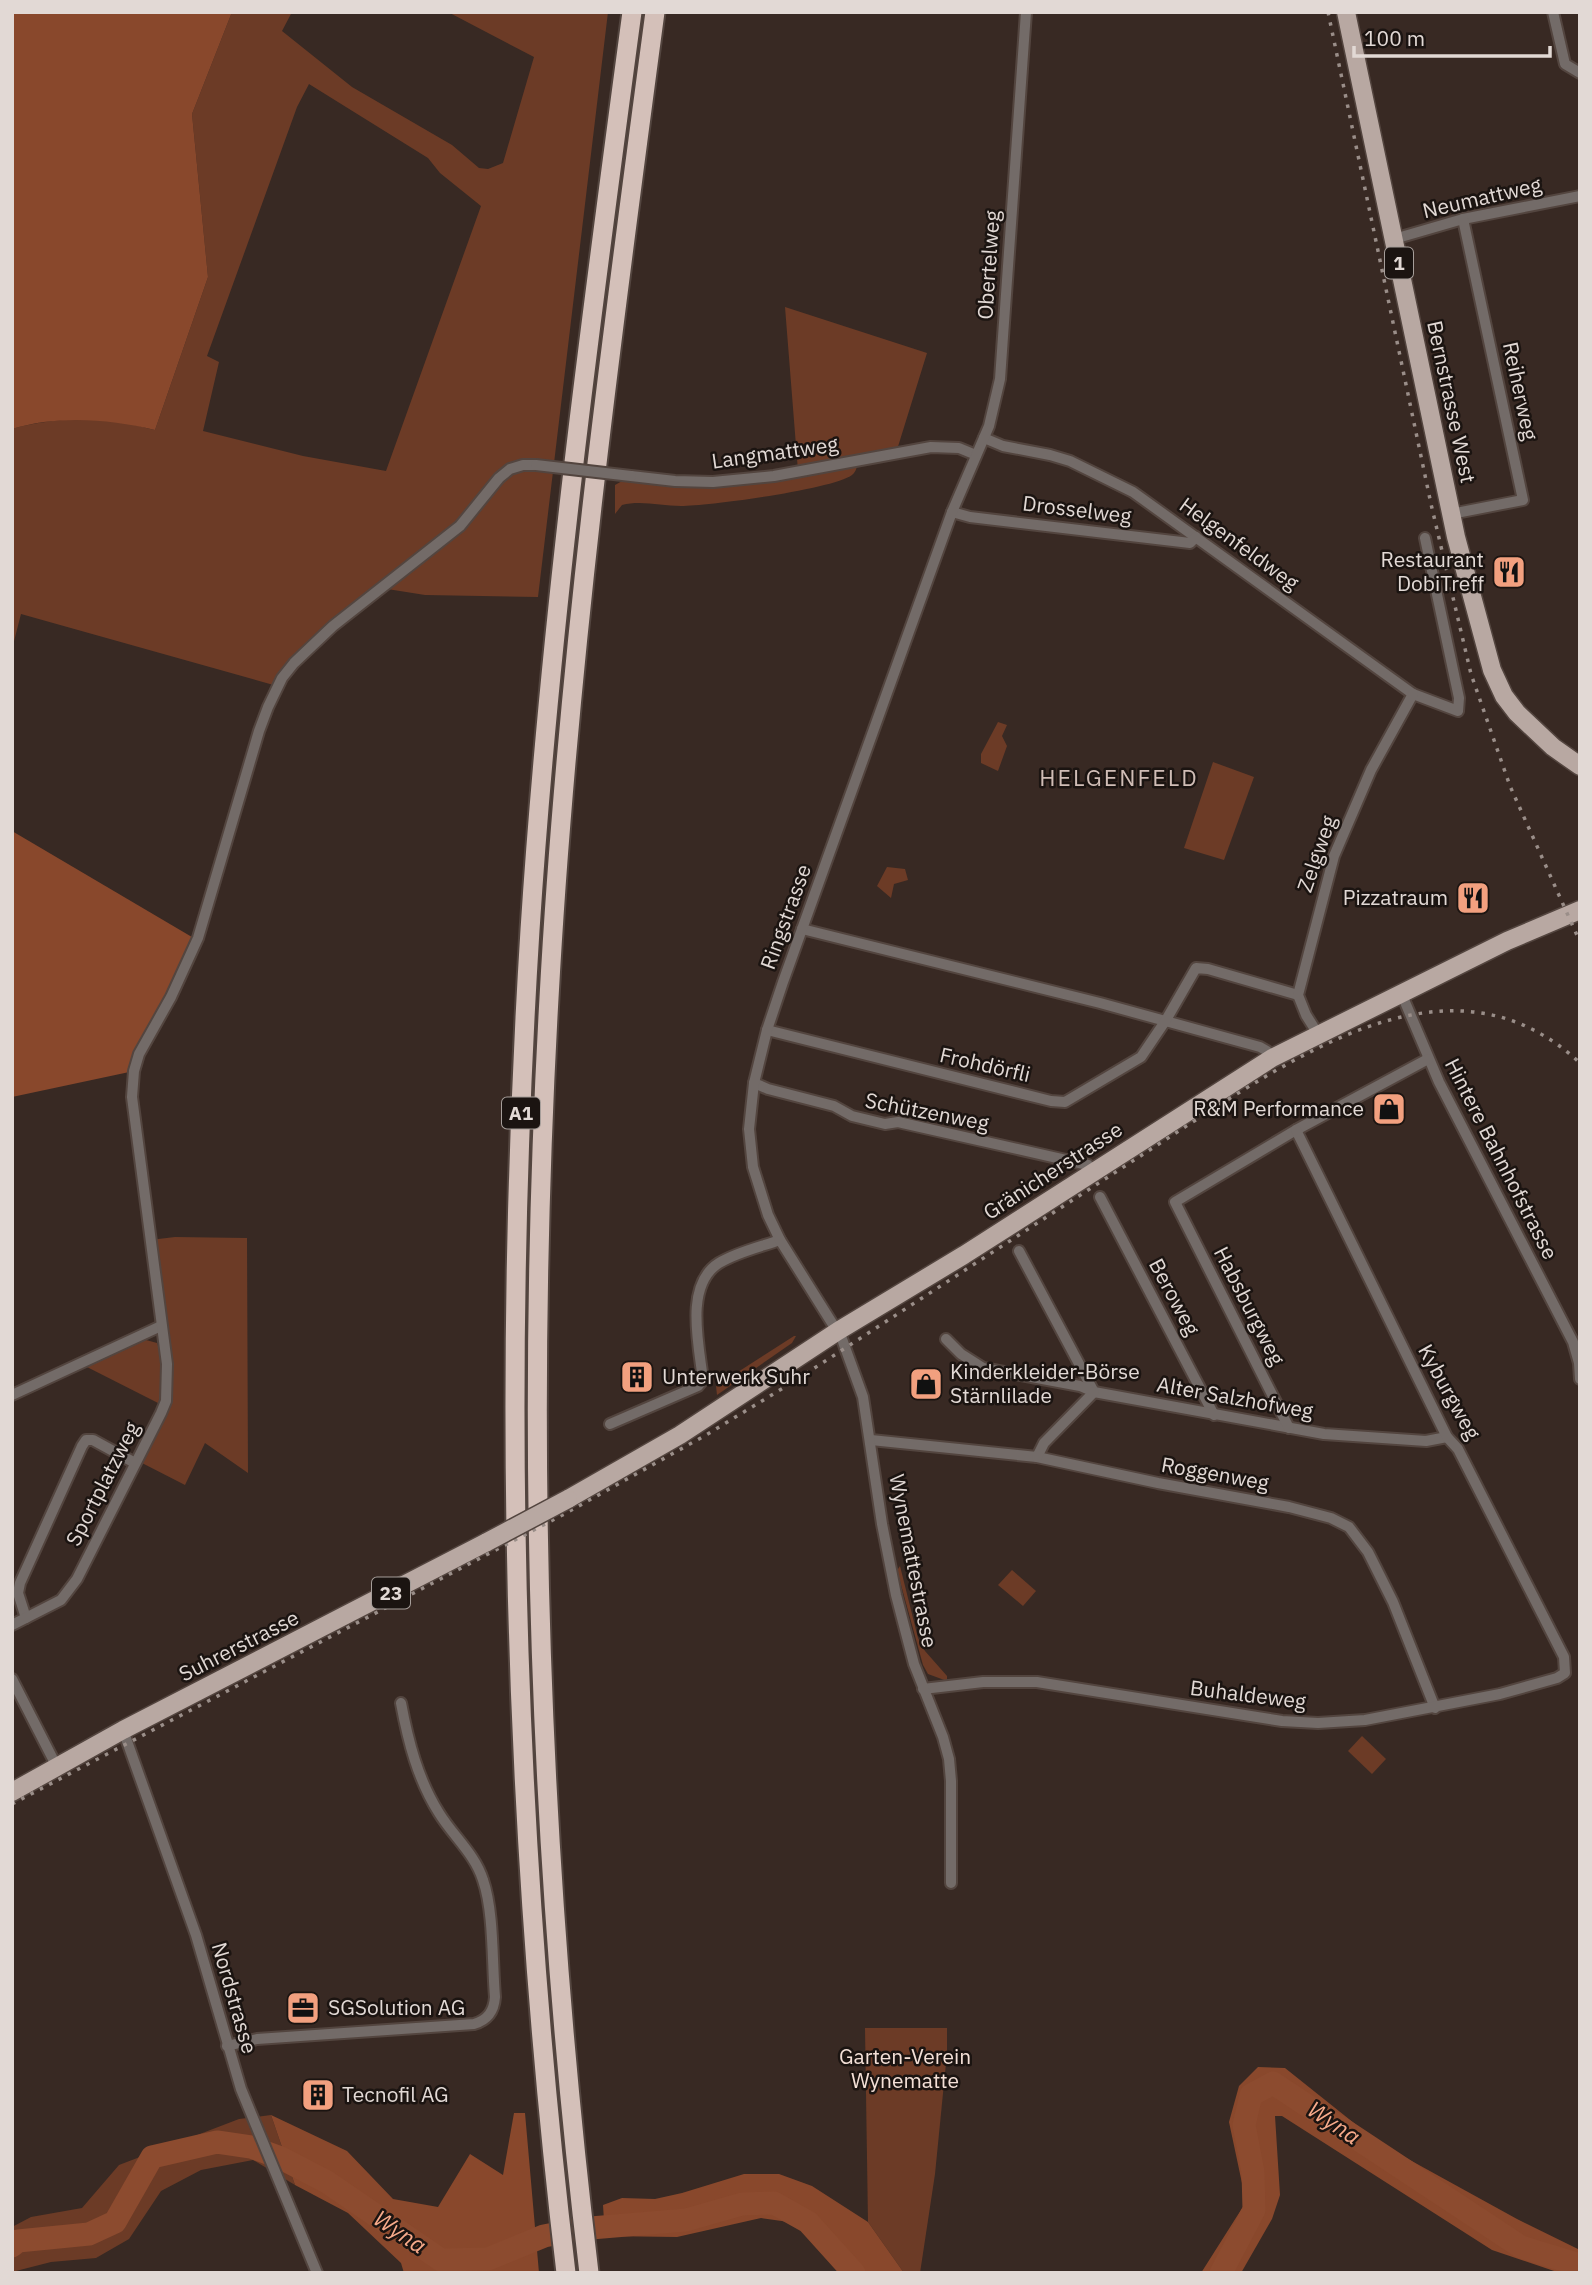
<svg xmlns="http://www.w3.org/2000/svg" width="1592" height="2285" viewBox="0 0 1592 2285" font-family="'IBM Plex Sans',sans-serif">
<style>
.green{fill:#6c3b26;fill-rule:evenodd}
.forest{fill:#89482c}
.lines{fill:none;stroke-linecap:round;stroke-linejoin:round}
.river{stroke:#8c4b2f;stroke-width:23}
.street-casing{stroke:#53453f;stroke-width:14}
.primary-casing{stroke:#53453f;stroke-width:21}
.highway-casing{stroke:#53453f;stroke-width:23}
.street{stroke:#736b68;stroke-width:10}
.primary{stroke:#b8a8a2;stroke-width:18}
.highway{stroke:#d4c0b9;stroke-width:19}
.rail{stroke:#9a8e89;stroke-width:3.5;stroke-dasharray:3.5 7;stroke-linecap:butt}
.street-bridge-casing{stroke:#53453f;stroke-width:14;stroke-linecap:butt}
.primary-bridge-casing{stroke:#53453f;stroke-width:21;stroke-linecap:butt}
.street-bridge{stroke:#736b68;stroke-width:10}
.primary-bridge{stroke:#b8a8a2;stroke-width:18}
.labels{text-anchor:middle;stroke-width:5;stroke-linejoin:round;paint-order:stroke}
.shield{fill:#1b1411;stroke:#a69e9a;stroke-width:2}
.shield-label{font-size:19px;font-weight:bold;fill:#e2d9d5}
.street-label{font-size:21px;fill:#e2d9d5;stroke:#1b1411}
.poi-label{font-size:21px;fill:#e2d9d5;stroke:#1b1411;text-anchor:start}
.park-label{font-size:21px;fill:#f4e0d7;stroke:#1b1411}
.neighbourhood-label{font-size:23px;letter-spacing:2px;fill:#d0bdb6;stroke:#1b1411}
.water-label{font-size:23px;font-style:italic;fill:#f8ab8b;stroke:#1b1411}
</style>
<rect width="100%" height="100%" fill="#382923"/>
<g class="green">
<path d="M232,12H292L282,31L352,87L452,145L479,168L488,169L503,163L534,57L448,12H608L538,597L425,595L381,588L333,626L277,686L21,614L12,649V429C46,419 88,417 123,422C134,424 145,428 155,430L208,277L192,114ZM309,84L428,158L440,173L481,206L386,471L303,456L203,431L219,362L207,356L297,107Z"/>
<path d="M785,307L927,353L896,453L858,460C857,466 857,471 852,475C834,489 709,506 681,506C661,506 641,500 622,505L615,514V485L631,476L675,481L798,471Z"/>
<path d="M998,722L1007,725L1002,736L1007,746L998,771L981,763V754Z"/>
<path d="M1213,762L1254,777L1224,860L1184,848Z"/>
<path d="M887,867L905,869L908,880L894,884L891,898L877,886Z"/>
<path d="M175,1237L247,1238L248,1473L205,1443L185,1485L142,1463L167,1408L150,1240Z"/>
<path d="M794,1336H796L792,1343L717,1395L716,1386Z"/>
<path d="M146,1340L157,1343C165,1362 166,1384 160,1404L85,1366Z"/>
<path d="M900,1566L918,1638L925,1651L947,1676V1681L928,1674L923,1665L898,1574V1569Z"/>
<path d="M1012,1570L1036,1591L1023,1606L998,1585Z"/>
<path d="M1362,1736L1386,1759L1372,1774L1348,1751Z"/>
<path d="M865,2028H947V2053L935,2174L920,2273H904L868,2222Z"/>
<path d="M271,2115L295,2185L253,2160L201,2170L161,2191L129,2239L96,2258L51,2262L12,2272V2227L31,2217L82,2208L119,2165L239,2119Z"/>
</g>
<g class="forest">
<path d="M12,12H232L192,114L208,277L155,430C109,419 58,415 12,429Z"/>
<path d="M12,831L197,940L134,1071L12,1097Z"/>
<path d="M1258,2067L1285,2068L1379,2143L1517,2219L1580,2250V2273H1560L1492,2250L1282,2116H1275L1280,2195L1272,2219L1241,2273H1201L1246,2202L1229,2122L1239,2086Z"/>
<path d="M514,2113H525L539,2273H404L401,2263L348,2213L295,2185L271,2115L347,2151L393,2199L438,2207L470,2154L503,2175Z"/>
<path d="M744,2174H779L812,2186L868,2222L904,2273H843L823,2245L796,2223L761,2218L677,2237L605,2236L603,2205L622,2198L655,2199L682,2193Z"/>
</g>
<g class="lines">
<g class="river">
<path d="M12,2246L18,2241L89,2234L115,2222L152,2157L217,2142L251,2147L281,2158L327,2182L441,2260L488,2259L544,2236L579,2229L686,2220L742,2204L774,2203L808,2222L854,2273"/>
<path d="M1221,2273L1254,2210L1253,2172L1244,2125L1251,2095L1273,2083L1521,2247L1580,2265"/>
</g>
<defs>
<g id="street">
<path d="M1553,12L1565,64L1580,73"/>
<path d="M1394,239L1463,219L1580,196"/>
<path d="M984,438L1003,446L1050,455L1070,461L1133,492L1413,694L1458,711L1459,698L1425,538"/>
<path d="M631,476L675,481L713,482L774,476L931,447L959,448L976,455"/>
<path d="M952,512L970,517L1190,543L1196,537"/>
<path d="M1451,514L1523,500L1463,219"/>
<path d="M802,929L1100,1003L1260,1047L1267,1051L1272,1058"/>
<path d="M1402,995L1439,1082L1573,1342L1579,1363L1580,1379"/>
<path d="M767,1030L1051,1101L1065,1102L1141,1057L1166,1020L1196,968L1208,969L1298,995"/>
<path d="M1318,1034L1306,1015L1298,995L1334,856L1371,770L1413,694"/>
<path d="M754,1083L768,1089L834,1106L852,1116L885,1124L898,1122L1088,1165L1094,1172"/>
<path d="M1100,1197L1214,1415"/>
<path d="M1019,1251L1094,1392"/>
<path d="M946,1339L961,1354L983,1368L1080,1386L1094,1392L1324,1434L1426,1441L1447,1437"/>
<path d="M12,1395L161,1326"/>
<path d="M610,1424L698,1386L703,1380C699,1345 684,1285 719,1263C737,1252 760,1247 780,1240"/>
<path d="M1289,1428L1175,1202L1296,1130L1428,1059"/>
<path d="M871,1440L1037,1457L1158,1483L1289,1507L1331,1518L1349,1527L1368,1552L1393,1602L1435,1708"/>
<path d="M1037,1457L1044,1443L1094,1392"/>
<path d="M26,1618L18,1593L20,1583L82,1446L86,1440H93L135,1463"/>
<path d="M12,1625L61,1600L77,1579L161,1413L166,1401L167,1364L132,1097L134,1071L139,1054L171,997L198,938L259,731L268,707L282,678L294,663L333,626L460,526L499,478L510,469L523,465H536"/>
<path d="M12,1679L57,1767"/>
<path d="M923,1689L983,1682H1037L1282,1721L1318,1723L1365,1720L1500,1694L1557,1678L1565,1673L1564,1657L1458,1449L1447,1437L1296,1130"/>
<path d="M123,1730L196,1935L241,2089L317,2273"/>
<path d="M951,1883V1781L949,1759L943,1737L914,1664L896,1595L882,1524L863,1397L842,1339L780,1240L768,1215L753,1167L749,1129L754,1083L767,1030L783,982L952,512L989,426L1000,379L1026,12"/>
<path d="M227,2046L257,2039L474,2024C488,2020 494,2011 495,1997C492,1962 494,1912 483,1880C475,1854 453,1836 439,1813C418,1780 408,1741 401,1703"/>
</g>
<g id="primary">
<path d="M1346,12L1456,537L1492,670L1504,696L1517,713L1553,747L1580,766"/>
<path d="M568,1499L680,1435L838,1331L964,1255L1272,1058L1507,941L1580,910"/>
<path d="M12,1792L123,1730L487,1542"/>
</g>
<g id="highway">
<path d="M566,2273C513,1828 502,1377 530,930C550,622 591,317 632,12"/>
<path d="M589,2273C538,1850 525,1423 549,998C567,668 611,340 655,12"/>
</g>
</defs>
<use href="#street" class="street-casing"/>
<use href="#primary" class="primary-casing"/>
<use href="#highway" class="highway-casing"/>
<use href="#street" class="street"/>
<use href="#primary" class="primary"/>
<use href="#highway" class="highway"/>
<g class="rail">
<path d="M1328,12L1431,504L1471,674L1510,786L1580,942"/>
<path d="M12,1804L568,1512L706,1435L793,1382L1208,1112C1319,1042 1461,952 1580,1063"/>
</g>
<defs>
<path id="street-bridge" d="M536,465L631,476"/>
<path id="primary-bridge" d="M487,1542L568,1499"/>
</defs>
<use href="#street-bridge" class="street-bridge-casing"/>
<use href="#primary-bridge" class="primary-bridge-casing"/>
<use href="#street-bridge" class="street-bridge"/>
<use href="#primary-bridge" class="primary-bridge"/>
</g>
<defs>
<symbol id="restaurant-square" viewBox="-11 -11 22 22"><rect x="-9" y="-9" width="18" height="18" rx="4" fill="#f2a07f" stroke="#1b1411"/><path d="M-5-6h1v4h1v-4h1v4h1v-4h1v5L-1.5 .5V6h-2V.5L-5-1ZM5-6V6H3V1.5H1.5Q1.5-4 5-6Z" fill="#111"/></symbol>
<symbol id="shop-square" viewBox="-11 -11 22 22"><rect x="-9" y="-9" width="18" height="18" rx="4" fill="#f2a07f" stroke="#1b1411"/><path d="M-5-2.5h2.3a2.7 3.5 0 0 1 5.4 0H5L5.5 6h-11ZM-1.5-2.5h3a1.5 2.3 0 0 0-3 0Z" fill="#111"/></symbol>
<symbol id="building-square" viewBox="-11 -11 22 22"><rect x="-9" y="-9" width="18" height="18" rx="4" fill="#f2a07f" stroke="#1b1411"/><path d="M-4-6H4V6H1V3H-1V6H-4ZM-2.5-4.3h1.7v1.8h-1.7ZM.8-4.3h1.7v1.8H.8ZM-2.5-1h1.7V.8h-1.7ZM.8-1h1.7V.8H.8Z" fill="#111"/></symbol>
<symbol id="office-square" viewBox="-11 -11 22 22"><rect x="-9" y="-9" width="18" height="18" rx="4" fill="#f2a07f" stroke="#1b1411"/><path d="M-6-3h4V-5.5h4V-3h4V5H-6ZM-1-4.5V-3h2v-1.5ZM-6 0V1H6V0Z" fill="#111"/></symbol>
</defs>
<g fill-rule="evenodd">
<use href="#restaurant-square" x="1490" y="553" width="38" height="38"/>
<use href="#restaurant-square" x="1454" y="879" width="38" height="38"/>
<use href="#shop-square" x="1370" y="1090" width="38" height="38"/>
<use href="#building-square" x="618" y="1358" width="38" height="38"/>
<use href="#shop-square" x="907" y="1365" width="38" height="38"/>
<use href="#office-square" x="284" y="1989" width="38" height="38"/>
<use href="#building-square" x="299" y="2076" width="38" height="38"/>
</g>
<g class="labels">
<g class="shield">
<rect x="1385" y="247.5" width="28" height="31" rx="5"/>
<rect x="502" y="1097.5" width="38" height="31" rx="5"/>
<rect x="372" y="1577.5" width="38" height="31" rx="5"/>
</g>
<g class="shield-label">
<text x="1399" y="270">1</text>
<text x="521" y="1120">A1</text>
<text x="391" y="1600">23</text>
</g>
<g class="street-label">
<text transform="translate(1482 198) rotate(-13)" y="7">Neumattweg</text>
<text transform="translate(989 265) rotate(-86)" y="7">Obertelweg</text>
<text transform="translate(1520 391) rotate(78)" y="7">Reiherweg</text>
<text transform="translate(1451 402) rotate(78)" y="7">Bernstrasse West</text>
<text transform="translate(775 453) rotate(-8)" y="7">Langmattweg</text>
<text transform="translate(1077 510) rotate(7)" y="7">Drosselweg</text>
<text transform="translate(1239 544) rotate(36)" y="7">Helgenfeldweg</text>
<text transform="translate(1317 854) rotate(-71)" y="7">Zelgweg</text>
<text transform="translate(786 917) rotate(-70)" y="7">Ringstrasse</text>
<text transform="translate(985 1065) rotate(13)" y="7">Frohdörfli</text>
<text transform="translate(927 1112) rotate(11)" y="7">Schützenweg</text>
<text transform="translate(1501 1159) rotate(63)" y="7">Hintere Bahnhofstrasse</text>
<text transform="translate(1053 1171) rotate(-33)" y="7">Gränicherstrasse</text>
<text transform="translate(1174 1297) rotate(62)" y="7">Beroweg</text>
<text transform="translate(1249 1306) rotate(63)" y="7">Habsburgweg</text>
<text transform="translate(1449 1392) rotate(61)" y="7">Kyburgweg</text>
<text transform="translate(1235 1398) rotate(10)" y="7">Alter Salzhofweg</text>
<text transform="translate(1215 1474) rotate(10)" y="7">Roggenweg</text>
<text transform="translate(103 1484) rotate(-63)" y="7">Sportplatzweg</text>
<text transform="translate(913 1561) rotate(79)" y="7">Wynemattestrasse</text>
<text transform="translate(239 1646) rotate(-27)" y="7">Suhrerstrasse</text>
<text transform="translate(1248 1695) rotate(7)" y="7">Buhaldeweg</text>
<text transform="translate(234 1998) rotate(74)" y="7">Nordstrasse</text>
</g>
<g class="poi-label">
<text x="1484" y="567" text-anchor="end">Restaurant<tspan x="1484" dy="24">DobiTreff</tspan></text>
<text x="1448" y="905" text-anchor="end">Pizzatraum</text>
<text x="1364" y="1116" text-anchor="end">R&amp;M Performance</text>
<text x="950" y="1379">Kinderkleider-Börse<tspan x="950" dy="24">Stärnlilade</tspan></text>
<text x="662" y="1384">Unterwerk Suhr</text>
<text x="328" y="2015">SGSolution AG</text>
<text x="342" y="2102">Tecnofil AG</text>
</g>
<g class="park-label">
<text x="905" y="2064">Garten-Verein<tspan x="905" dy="24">Wynematte</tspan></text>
</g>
<g class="neighbourhood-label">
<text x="1119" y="786">HELGENFELD</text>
</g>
<g class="water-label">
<text transform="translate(1334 2123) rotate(34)" y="8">Wyna</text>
<text transform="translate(400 2232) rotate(34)" y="8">Wyna</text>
</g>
</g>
<rect width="1592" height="2285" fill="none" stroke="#e2d9d5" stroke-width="28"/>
<path d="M1354 46v10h196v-10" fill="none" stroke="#e2d9d5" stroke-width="3.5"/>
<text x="1364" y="46" font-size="21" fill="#e2d9d5" stroke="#1b1411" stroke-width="5" paint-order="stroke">100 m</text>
</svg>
